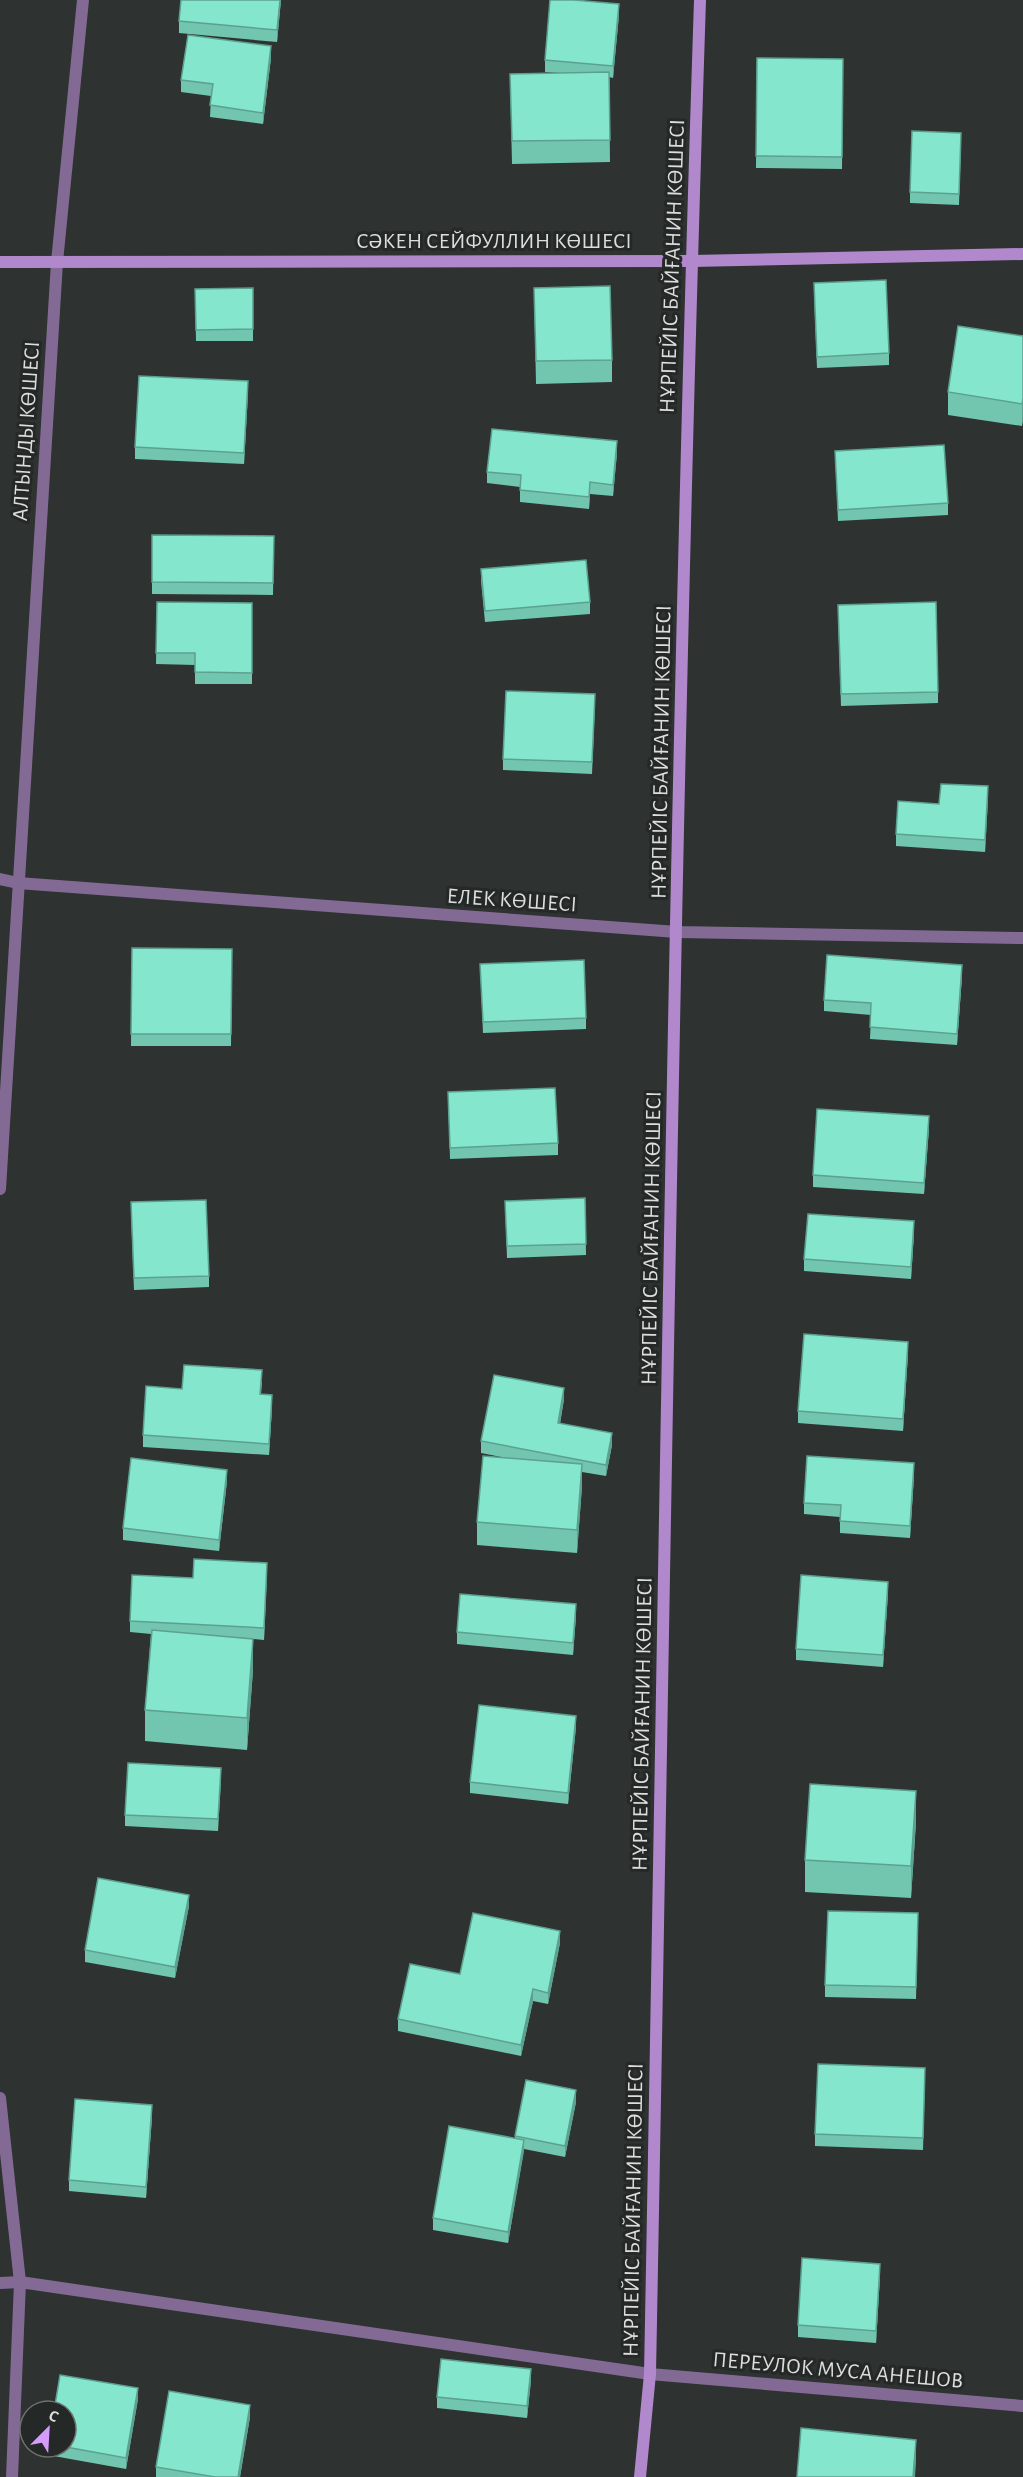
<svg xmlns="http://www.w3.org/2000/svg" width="1023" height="2477" viewBox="0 0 1023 2477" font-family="'Alegreya Sans',sans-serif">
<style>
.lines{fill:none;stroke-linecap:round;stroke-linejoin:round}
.lane{stroke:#836a95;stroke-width:12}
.street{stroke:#836a95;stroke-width:12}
.secondary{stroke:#b288cd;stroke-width:12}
.wall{fill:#72c6b0}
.shaded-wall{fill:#5ca190}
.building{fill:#84e6cd;stroke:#5ca190;stroke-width:1.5}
.labels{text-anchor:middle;stroke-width:6;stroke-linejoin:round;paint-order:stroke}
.street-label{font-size:22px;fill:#dcdedd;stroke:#242827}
</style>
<rect width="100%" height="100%" fill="#2e3231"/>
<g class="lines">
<path class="lane" d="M12,2477L20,2282"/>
<g class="street">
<path d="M0,879L18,883L677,932L1023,938"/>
<path d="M0,1189L57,262L83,0"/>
<path d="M0,2098L20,2282"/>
<path d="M0,2283L20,2282L650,2374L1023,2406"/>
</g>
<g class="secondary">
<path d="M0,262L692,261L1023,254"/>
<path d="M640,2477L650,2374C665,1583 674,791 700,0"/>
</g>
</g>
<g class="wall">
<path d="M281,0L277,42L179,33V21Z"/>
<path d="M619,15L613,78L609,77L610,162L512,164L510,74L560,73L545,72V60Z"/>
<path d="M271,58L263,124L210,117L211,96L181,92V80Z"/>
<path d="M757,58L843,59L842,169L756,168Z"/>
<path d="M961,145L959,205L910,203V192Z"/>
<path d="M253,288V341H196L195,289Z"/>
<path d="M534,288L612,360V382L536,384Z"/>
<path d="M814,295L889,353V365L817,368Z"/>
<path d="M1023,336L1022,426L948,415V392Z"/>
<path d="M248,392L244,464L135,459V447Z"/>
<path d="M835,451L948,503V515L838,521Z"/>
<path d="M617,453L613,496L590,494L589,509L520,502V487L487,483V472Z"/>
<path d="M152,535L274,536L273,595L152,594Z"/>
<path d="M481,569L590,602V614L485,622L481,581Z"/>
<path d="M157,602L252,603V684H195V665L156,664Z"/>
<path d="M838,617L938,692V703L841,706Z"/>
<path d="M595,706L592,774L503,770V759Z"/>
<path d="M988,798L985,852L896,846V834L939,804Z"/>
<path d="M132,948L232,949L231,1046H131Z"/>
<path d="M480,964L586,1018V1029L483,1033Z"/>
<path d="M962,976L957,1045L870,1039L871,1015L824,1011V1000Z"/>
<path d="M448,1092L558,1143V1155L450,1159Z"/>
<path d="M929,1128L924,1194L813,1187V1175Z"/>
<path d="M585,1198L586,1255L507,1258L505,1201Z"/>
<path d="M131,1214L209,1276V1287L134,1290Z"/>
<path d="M914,1233L911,1279L804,1271V1259Z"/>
<path d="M908,1353L903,1431L798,1423V1411Z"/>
<path d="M262,1382L261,1394L272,1407L269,1455L143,1447V1435L182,1389Z"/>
<path d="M564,1399L560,1424L612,1445L606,1476L582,1472V1486L577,1553L477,1545V1522L511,1459L481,1453V1441Z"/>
<path d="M914,1475L910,1538L840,1533V1517L804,1514V1503Z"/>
<path d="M227,1481L219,1551L123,1540V1528Z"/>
<path d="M267,1574L264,1640L253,1639V1670L247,1750L145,1741V1710L151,1634L130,1632V1621L193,1578Z"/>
<path d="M888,1593L883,1667L796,1660V1649Z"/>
<path d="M576,1616L573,1655L457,1644V1632Z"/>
<path d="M576,1727L568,1804L470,1793V1782Z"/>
<path d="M221,1780L218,1831L125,1826V1815Z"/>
<path d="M916,1822L911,1898L805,1892V1860Z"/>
<path d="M189,1906L175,1978L85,1962V1950Z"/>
<path d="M918,1913L916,1999L825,1997V1985Z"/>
<path d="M560,1943L548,2004L533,2001L521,2056L398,2031V2019L460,1974Z"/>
<path d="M925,2080L923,2150L815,2146V2134Z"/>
<path d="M576,2102L565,2157L524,2149L508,2243L433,2230V2218L515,2138V2136Z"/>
<path d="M152,2117L146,2198L69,2191V2180Z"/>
<path d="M880,2275L876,2343L798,2337V2325Z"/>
<path d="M531,2380L527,2418L437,2408V2397Z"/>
<path d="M138,2399L126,2469L48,2455V2447H66Z"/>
<path d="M250,2417L240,2477H156V2467Z"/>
</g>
<g class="shaded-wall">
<path d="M280,0H281L277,42V30Z"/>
<path d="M619,4V15L613,78V66Z"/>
<path d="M271,46V58L263,124V113Z"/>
<path d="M248,381V392L244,464V453Z"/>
<path d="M1023,399V421L1022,426V404Z"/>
<path d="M617,441V453L613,496V485Z"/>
<path d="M590,482V494L589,509V497Z"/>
<path d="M988,786V798L985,852V840Z"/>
<path d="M962,965V976L957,1045V1034Z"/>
<path d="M929,1116V1128L924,1194V1183Z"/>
<path d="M914,1221V1233L911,1279V1267Z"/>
<path d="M908,1342V1353L903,1431V1419Z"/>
<path d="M564,1388V1399L558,1435V1423Z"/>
<path d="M272,1395V1407L269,1455V1444Z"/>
<path d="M612,1433V1445L606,1476V1465Z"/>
<path d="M914,1463V1475L910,1538V1526Z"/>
<path d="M582,1464V1486L577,1553V1530Z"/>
<path d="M227,1470V1481L219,1551V1540Z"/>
<path d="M267,1563V1574L264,1640V1628Z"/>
<path d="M888,1582V1593L883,1667V1655Z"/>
<path d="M576,1604V1616L573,1655V1643Z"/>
<path d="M253,1639V1670L247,1750V1718Z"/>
<path d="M576,1716V1727L568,1804V1793Z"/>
<path d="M916,1791V1822L911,1898V1866Z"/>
<path d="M189,1895V1906L175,1978V1967Z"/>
<path d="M560,1931V1943L548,2004V1993Z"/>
<path d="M533,1989V2001L521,2056V2045Z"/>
<path d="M576,2090V2102L565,2157V2146Z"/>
<path d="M152,2105V2117L146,2198V2187Z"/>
<path d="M524,2140V2151L508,2243V2232Z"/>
<path d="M880,2264V2275L876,2343V2331Z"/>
<path d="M531,2369V2380L527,2418V2406Z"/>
<path d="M138,2388V2399L126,2469V2458Z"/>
<path d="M250,2405V2417L240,2477H238Z"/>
<path d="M916,2440V2462L915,2477H913Z"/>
</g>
<g class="building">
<path d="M181,0H280L277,30L179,21Z"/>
<path d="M550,0H574L619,4L613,66L545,60Z"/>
<path d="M188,35L271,46L263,113L210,105L213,84L181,80Z"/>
<path d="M757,58L843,59L842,157L756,156Z"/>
<path d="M609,72L610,140L512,141L510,74Z"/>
<path d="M912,131L961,133L959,194L910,192Z"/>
<path d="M886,280L889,353L817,357L814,283Z"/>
<path d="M610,286L612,360L536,361L534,288Z"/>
<path d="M253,288V329L196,330L195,289Z"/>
<path d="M958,326L1023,336V399L1022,404L948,392Z"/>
<path d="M139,376L248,381L244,453L135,447Z"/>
<path d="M492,429L617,441L613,485L590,482L589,497L520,490L521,475L487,472Z"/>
<path d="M944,445L948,503L838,510L835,451Z"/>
<path d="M152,535L274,536L273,583L152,582Z"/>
<path d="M586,560L590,602L485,611L481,569Z"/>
<path d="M157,602L252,603V673L195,672V653H156Z"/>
<path d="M936,602L938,692L841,694L838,605Z"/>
<path d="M506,691L595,694L592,762L503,759Z"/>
<path d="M941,784L988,786L985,840L896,834L898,801L939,804Z"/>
<path d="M132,948L232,949L231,1034H131Z"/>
<path d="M827,955L962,965L957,1034L870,1027L871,1003L824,1000Z"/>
<path d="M584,960L586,1018L483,1022L480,964Z"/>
<path d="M555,1088L558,1143L450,1148L448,1092Z"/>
<path d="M817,1109L929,1116L924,1183L813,1175Z"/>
<path d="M585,1198L586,1244L507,1246L505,1201Z"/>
<path d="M206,1200L209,1276L134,1278L131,1202Z"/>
<path d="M808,1214L914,1221L911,1267L804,1259Z"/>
<path d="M804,1334L908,1342L903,1419L798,1411Z"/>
<path d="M184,1365L262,1370L260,1394L272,1395L269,1444L143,1435L146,1386L182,1389Z"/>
<path d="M494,1375L564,1388L558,1423L612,1433L606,1465L481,1441Z"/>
<path d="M483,1456L582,1464L577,1530L477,1522Z"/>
<path d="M807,1456L914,1463L910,1526L840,1521L841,1505L804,1503Z"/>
<path d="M131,1458L227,1470L219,1540L123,1528Z"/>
<path d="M194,1559L267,1563L264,1628L130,1621L132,1575L193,1578Z"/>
<path d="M801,1575L888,1582L883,1655L796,1649Z"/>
<path d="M460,1594L576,1604L573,1643L457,1632Z"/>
<path d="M152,1630L253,1639L247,1718L145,1710Z"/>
<path d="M479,1705L576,1716L568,1793L470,1782Z"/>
<path d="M128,1763L221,1768L218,1819L125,1815Z"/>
<path d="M810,1784L916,1791L911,1866L805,1860Z"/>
<path d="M98,1878L189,1895L175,1967L85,1950Z"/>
<path d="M828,1911L918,1913L916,1987L825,1985Z"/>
<path d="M473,1913L560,1931L548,1993L533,1989L521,2045L398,2019L410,1964L460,1974Z"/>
<path d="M818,2064L925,2068L923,2138L815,2134Z"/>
<path d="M526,2080L576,2090L565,2146L515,2136Z"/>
<path d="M75,2099L152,2105L146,2187L69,2180Z"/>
<path d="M449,2126L524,2140L508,2232L433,2218Z"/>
<path d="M802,2258L880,2264L876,2331L798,2325Z"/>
<path d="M441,2359L531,2369L527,2406L437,2397Z"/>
<path d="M60,2375L138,2388L126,2458L66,2447V2411H54Z"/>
<path d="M169,2391L250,2405L238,2477H215L156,2467Z"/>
<path d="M801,2428L916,2440L913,2477H797Z"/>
</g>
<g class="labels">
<g class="street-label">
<text x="494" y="248">СӘКЕН СЕЙФУЛЛИН КӨШЕСІ</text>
<text transform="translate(671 266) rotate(-88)" y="8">НҰРПЕЙІС БАЙҒАНИН КӨШЕСІ</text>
<text transform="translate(25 431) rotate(-86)" y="8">АЛТЫНДЫ КӨШЕСІ</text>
<text transform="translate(660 752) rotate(-89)" y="8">НҰРПЕЙІС БАЙҒАНИН КӨШЕСІ</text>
<text transform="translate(512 899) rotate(4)" y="8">ЕЛЕК КӨШЕСІ</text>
<text transform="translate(650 1238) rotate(-89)" y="8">НҰРПЕЙІС БАЙҒАНИН КӨШЕСІ</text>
<text transform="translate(641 1724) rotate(-89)" y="8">НҰРПЕЙІС БАЙҒАНИН КӨШЕСІ</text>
<text transform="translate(632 2210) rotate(-89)" y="8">НҰРПЕЙІС БАЙҒАНИН КӨШЕСІ</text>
<text transform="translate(838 2369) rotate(5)" y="8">ПЕРЕУЛОК МУСА АНЕШОВ</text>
</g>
</g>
<g transform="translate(48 2429) rotate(24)"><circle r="28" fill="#242827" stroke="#6e7170" stroke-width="1.5"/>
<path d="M0-4.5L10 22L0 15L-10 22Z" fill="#d59cfb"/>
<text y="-9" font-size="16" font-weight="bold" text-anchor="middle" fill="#dcdedd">С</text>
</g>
</svg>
